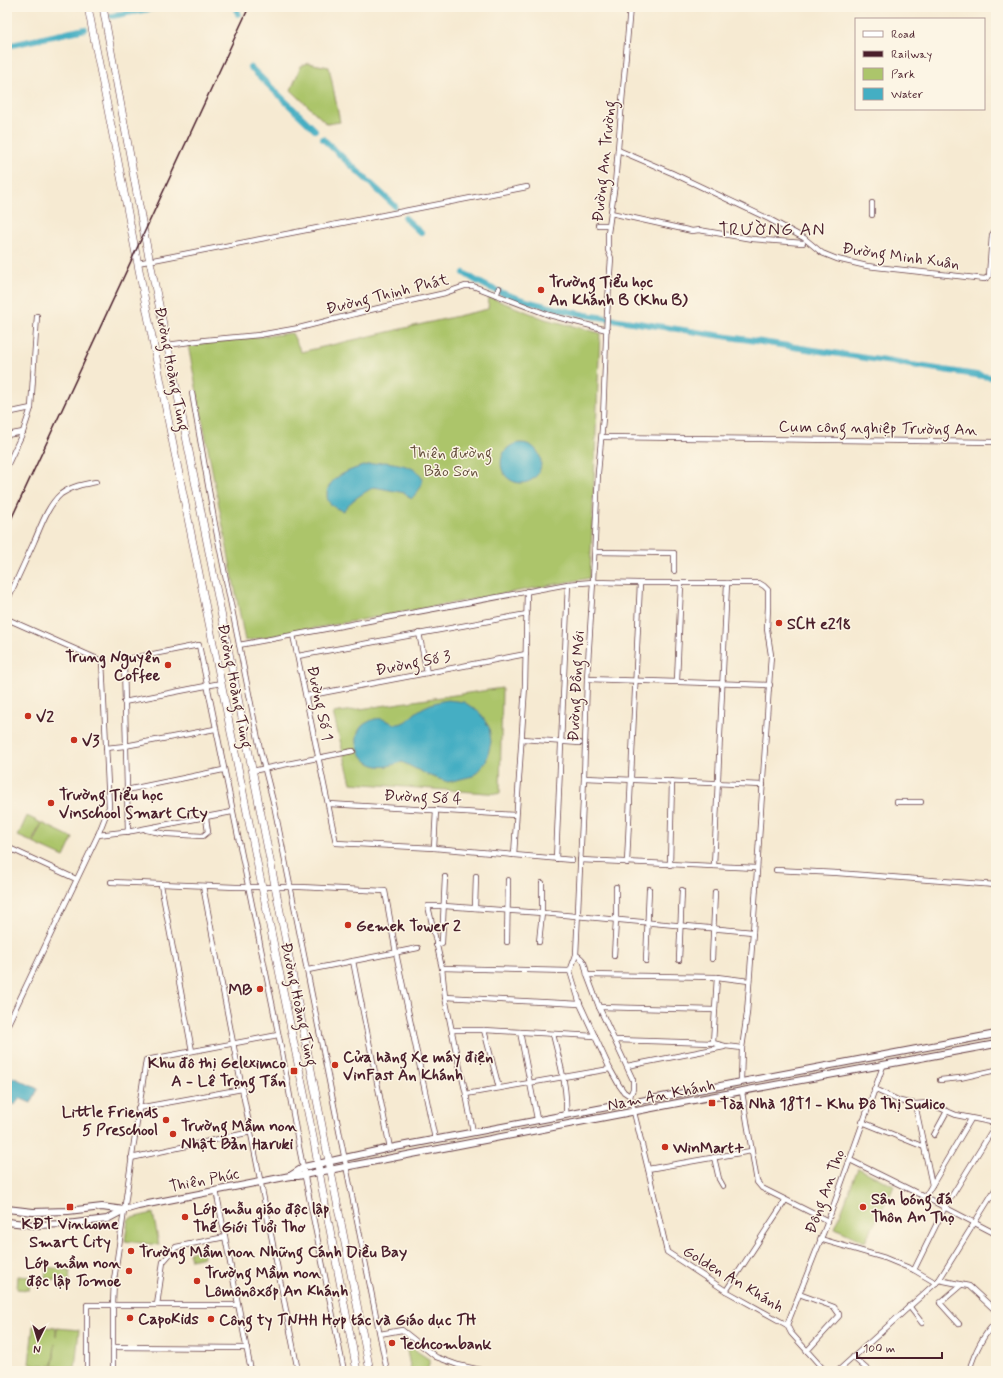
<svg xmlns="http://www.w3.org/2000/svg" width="1003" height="1378" viewBox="0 0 1003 1378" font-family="Mynerve,sans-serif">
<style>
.green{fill:#acc56b;stroke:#7b724b}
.water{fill:#44aec3;stroke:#476677}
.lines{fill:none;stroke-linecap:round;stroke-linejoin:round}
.canal{stroke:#44aec3;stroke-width:6}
.minor-casing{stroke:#643d44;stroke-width:6}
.tertiary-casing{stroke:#643d44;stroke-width:8}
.primary-casing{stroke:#643d44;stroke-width:8}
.minor{stroke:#fff;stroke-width:4.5}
.tertiary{stroke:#fff;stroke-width:6}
.primary{stroke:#fff;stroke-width:7}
.rail{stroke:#4a1f2b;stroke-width:1.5}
.poi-dot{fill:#c8321e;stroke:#fcf5e5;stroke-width:1.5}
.labels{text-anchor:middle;stroke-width:3;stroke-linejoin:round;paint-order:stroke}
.street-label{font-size:16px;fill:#4a1f2b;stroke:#fcf5e5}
.poi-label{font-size:16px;font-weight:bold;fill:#4a1f2b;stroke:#fcf5e5;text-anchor:start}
.park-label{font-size:16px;fill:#67513e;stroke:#fcf5e5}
.quarter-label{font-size:18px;letter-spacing:1px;fill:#4a1f2b;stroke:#fcf5e5}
</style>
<rect width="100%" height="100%" fill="#fcf5e5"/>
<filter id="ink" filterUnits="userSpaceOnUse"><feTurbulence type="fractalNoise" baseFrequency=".025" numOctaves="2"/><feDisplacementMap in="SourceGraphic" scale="8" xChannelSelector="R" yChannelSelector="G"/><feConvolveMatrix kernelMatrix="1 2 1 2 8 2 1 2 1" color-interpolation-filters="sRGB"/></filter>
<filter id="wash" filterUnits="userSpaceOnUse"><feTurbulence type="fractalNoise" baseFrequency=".012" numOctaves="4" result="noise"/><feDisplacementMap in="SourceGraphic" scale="16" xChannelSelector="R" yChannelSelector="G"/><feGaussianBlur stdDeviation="0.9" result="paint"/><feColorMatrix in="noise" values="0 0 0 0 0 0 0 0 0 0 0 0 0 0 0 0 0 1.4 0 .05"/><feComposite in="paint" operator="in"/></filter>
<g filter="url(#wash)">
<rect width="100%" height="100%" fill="#f6ead2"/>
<g class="green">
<path d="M308,63L329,67L340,122L327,124L291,90L301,66Z"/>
<path d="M489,297L545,319L600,333L590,578L245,641L188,345L292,333L301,352L488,309Z"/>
<path d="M502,688L500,794L351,783L333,713Z"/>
<path d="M27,816L41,823L32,842L18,836Z"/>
<path d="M42,823L73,838L64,857L33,843Z"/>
<path d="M858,1168L894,1186L865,1242L835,1228Z"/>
<path d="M153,1213L159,1245L125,1241L128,1220L131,1218Z"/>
<path d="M202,1249L204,1257L191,1260L189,1252Z"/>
<path d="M46,1267L70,1270L69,1282L45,1279Z"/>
<path d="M18,1276L30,1277L29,1290L17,1289Z"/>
<path d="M33,1326L56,1328V1336L57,1328L79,1330L75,1368L53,1366L55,1344L53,1366L29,1364Z"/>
<path d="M405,1341L418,1352L430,1360L427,1371H411Z"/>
</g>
<g class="water">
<circle cx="521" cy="463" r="20"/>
<path d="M384,462C408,464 439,473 411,499L405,493L374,487C362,494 351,500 343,511C335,508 327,505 327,495C326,473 367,464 384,462Z"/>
<path d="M448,700L464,702L479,712L489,727L491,742L486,762L473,776L448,782L430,776L402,762C395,764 386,768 378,766C360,764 350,739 362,726C364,724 368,722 370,721C385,713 391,728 402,723C406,722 411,717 414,714C425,705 435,702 448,700Z"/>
<path d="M13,1077L38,1089L31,1103L19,1098L15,1105L7,1101V1090Z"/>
</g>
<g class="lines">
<g class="canal">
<path d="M237,7L238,14"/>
<path d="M112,16L159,7"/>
<path d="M7,46L85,29"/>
<path d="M250,67L315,130"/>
<path d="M323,139L395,206"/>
<path d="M405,218L421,233"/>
<path d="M464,273C500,298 544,306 586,315L996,378"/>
</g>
</g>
</g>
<g filter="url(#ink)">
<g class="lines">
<defs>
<g id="minor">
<path d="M630,7L615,184L608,233V250L611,258L607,314L603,418L598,473L593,582L587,679L584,778L576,955L570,971L580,1004L610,1069L619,1085L624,1092L630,1096L648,1169L667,1252L726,1291L787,1325L791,1333L825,1371"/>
<path d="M618,150L672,173L769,219L804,238L822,253L837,259L867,266L985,279L989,276L992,235L996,229"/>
<path d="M611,213L692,231L699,230L752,239L803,243"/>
<path d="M872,215V203"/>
<path d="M598,225H609"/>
<path d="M138,263L527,187"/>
<path d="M496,295L499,288"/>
<path d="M167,345L205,340L259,335L299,328L370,310L445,293L465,286H473L549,315L607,330"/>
<path d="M192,393L215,525L261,754L274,805L387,1371"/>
<path d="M7,413L31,408"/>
<path d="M7,435L23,432"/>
<path d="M602,437L996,442"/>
<path d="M7,466L23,432L31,408L37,316"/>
<path d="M595,552L674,553V571"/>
<path d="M7,601C16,581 25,562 34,542C41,526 48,505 61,494C72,486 84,484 96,482"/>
<path d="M7,619L102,661L109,807L98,835L7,1026"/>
<path d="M419,633L427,673"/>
<path d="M293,635L336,843L434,848L572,860"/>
<path d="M239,645L568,584L593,582L640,583H759L764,586L768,590V607L767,629L771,655L753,932L747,1013L742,1048L741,1081"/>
<path d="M298,656L527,614"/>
<path d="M587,679L770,685"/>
<path d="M677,681L681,584"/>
<path d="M306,696L526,654"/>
<path d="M124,702L221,683"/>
<path d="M522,739L580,743"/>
<path d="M106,748L125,746L215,729"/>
<path d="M252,771L353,751"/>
<path d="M584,778L763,785"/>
<path d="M126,790L223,770"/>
<path d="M897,802H921"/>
<path d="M329,804L516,815"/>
<path d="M146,830L166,834L203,836L208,832L206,818"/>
<path d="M128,832L124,662L128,659L199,645L282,1052L299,1147L344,1371"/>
<path d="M98,835L132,831L232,812"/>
<path d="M7,847L76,879"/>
<path d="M434,848L436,810"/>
<path d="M514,855L525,686L527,591"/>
<path d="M556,859L568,584"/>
<path d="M580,860L757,868"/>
<path d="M627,863L640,583"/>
<path d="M670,865L672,781"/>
<path d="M714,866L727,583"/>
<path d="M776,870L837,873L996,885"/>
<path d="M111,882L236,887H300L385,891L396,953L435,1139"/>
<path d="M161,885L192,1051"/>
<path d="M203,886L235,1053L298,1371"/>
<path d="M475,908L476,876"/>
<path d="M507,942L508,880"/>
<path d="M539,942L542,913V883"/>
<path d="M436,945L442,943L445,877"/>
<path d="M576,955C585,959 585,966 587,975L717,977L749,981"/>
<path d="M614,956L616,920V887"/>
<path d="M712,959L715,892"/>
<path d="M679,960L682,890"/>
<path d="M353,961L390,1148"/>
<path d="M646,961L649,889"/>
<path d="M442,968L570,971"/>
<path d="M308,970L418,948"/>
<path d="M587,975L599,1007L633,1080V1089L630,1096"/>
<path d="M445,997L580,1004"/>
<path d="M599,1007L715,1010"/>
<path d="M453,1030H484L595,1036"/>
<path d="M484,1030L499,1088"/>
<path d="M520,1032L537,1119"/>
<path d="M553,1034C559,1060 568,1087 566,1115"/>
<path d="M615,1040L713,1043L725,1046L742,1048"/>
<path d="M713,1043L717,977"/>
<path d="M627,1066L724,1047"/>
<path d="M940,1080L960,1078L996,1070"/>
<path d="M874,1089L900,1101L915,1104L928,1103L956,1115L996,1123"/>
<path d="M742,1092L757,1182L762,1188L828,1221"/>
<path d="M466,1094L610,1069"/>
<path d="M915,1104L932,1185"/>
<path d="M138,1108L242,1089"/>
<path d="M862,1122L924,1147"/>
<path d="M473,1132L466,1094L455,1047L445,997L442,968L428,906H444L542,913L753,932"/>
<path d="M934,1135L947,1111"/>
<path d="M714,1157L719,1179L723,1186"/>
<path d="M131,1158L251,1132"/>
<path d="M850,1160L925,1197L996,1234"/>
<path d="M648,1169L751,1151"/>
<path d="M216,1190L251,1371"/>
<path d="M925,1197L971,1119"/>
<path d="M820,1239L885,1258L914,1270L936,1283"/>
<path d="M914,1270L945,1207L996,1124"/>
<path d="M939,1280L969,1286L996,1311"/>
<path d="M726,1291L785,1201"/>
<path d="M799,1294L834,1307L839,1314V1316L807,1351"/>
<path d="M157,1305L163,1262L176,1247L225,1237"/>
<path d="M909,1306L922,1323"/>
<path d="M959,1324L940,1303L961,1285"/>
<path d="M787,1325L828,1221L883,1066"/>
<path d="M380,1334L402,1330L436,1357L458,1365L485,1371"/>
<path d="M113,1347L247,1348"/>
<path d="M853,1357L869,1371"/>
<path d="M87,1371V1305H238"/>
<path d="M113,1371V1305L114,1280L146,1060L278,1035"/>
<path d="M838,1371L939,1280L996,1188"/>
<path d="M969,1371C974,1354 983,1335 996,1322"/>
</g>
<g id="tertiary">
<path d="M290,1176L304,1167L390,1148L996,1034"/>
<path d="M7,1209L33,1212L68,1211L102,1207L124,1210"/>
<path d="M7,1222L34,1225L67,1224L107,1219L124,1210L138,1206L290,1176H298L683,1102L996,1044"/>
</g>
<g id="primary">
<path d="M88,7L167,414L262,887L314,1142L322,1188L357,1371"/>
<path d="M103,7L144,233L179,401L259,804L370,1371"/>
</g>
</defs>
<use href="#minor" class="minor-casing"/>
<use href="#tertiary" class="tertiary-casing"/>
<use href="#primary" class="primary-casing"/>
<use href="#minor" class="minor"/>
<use href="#tertiary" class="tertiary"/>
<use href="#primary" class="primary"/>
<path class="rail" d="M7,528L249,7"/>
</g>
</g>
<g class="poi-dot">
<circle cx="541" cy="290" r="4"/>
<circle cx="779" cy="623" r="4"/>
<circle cx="168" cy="665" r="4"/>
<circle cx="28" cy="716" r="4"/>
<circle cx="74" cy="740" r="4"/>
<circle cx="51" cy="803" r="4"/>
<circle cx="348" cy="925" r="4"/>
<circle cx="260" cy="989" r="4"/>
<circle cx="335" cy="1065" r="4"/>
<rect x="290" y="1067" width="8" height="8" rx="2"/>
<rect x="708" y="1099" width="8" height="8" rx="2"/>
<circle cx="166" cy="1120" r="4"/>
<circle cx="173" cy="1134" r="4"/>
<circle cx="665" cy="1147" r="4"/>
<rect x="66" y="1203" width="8" height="8" rx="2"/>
<circle cx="863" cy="1207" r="4"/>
<circle cx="185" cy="1217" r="4"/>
<circle cx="131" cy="1251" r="4"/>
<circle cx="129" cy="1271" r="4"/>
<circle cx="197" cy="1281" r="4"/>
<circle cx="130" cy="1318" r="4"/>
<circle cx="211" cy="1319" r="4"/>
<circle cx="392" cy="1343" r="4"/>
</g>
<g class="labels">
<g class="street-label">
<text transform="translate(603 161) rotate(-84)" y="6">Đường An Trường</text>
<text transform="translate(901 255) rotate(8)" y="6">Đường Minh Xuân</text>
<text transform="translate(387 293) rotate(-14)" y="6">Đường Thịnh Phát</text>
<text transform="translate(173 369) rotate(79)" y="6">Đường Hoàng Tùng</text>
<text transform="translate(878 427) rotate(1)" y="6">Cụm công nghiệp Trường An</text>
<text transform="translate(413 662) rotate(-11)" y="6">Đường Số 3</text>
<text transform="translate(236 686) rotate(79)" y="6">Đường Hoàng Tùng</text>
<text transform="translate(575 686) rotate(-87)" y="6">Đường Đồng Mới</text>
<text transform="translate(321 703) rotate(78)" y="6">Đường Số 1</text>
<text transform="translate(423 796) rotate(3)" y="6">Đường Số 4</text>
<text transform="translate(300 1004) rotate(78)" y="6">Đường Hoàng Tùng</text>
<text transform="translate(661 1094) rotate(-11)" y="6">Nam An Khánh</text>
<text transform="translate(204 1179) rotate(-11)" y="6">Thiên Phúc</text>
<text transform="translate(824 1191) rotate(-70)" y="6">Đông An Thọ</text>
<text transform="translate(734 1278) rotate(31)" y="6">Golden An Khánh</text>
</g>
<g class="poi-label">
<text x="549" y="287">Trường Tiểu học<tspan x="549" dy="18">An Khánh B (Khu B)</tspan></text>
<text x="787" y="629">SCH e218</text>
<text x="160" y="662" text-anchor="end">Trung Nguyên<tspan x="160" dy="18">Coffee</tspan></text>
<text x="36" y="722">V2</text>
<text x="82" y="746">V3</text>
<text x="59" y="800">Trường Tiểu học<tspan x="59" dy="18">Vinschool Smart City</tspan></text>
<text x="356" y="931">Gemek Tower 2</text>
<text x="252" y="995" text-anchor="end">MB</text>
<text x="343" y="1062">Cửa hàng Xe máy điện<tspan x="343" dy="18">VinFast An Khánh</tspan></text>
<text x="286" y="1068" text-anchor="end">Khu đô thị Geleximco<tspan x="286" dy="18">A - Lê Trọng Tấn</tspan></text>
<text x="720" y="1109">Tòa Nhà 18T1 - Khu Đô Thị Sudico</text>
<text x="158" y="1117" text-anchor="end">Little Friends<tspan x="158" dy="18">5 Preschool</tspan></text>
<text x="181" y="1131">Trường Mầm non<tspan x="181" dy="18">Nhật Bản Haruki</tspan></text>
<text x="673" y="1153">WinMart+</text>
<text x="871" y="1204">Sân bóng đá<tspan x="871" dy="18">Thôn An Thọ</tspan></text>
<text x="193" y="1214">Lớp mẫu giáo độc lập<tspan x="193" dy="18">Thế Giới Tuổi Thơ</tspan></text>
<text x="70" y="1229" text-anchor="middle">KĐT Vinhome<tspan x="70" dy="18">Smart City</tspan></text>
<text x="139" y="1257">Trường Mầm non Những Cánh Diều Bay</text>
<text x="121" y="1268" text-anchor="end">Lớp mầm non<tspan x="121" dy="18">độc lập Tomoe</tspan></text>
<text x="205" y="1278">Trường Mầm non<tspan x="205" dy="18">Lômônôxốp An Khánh</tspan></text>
<text x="138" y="1324">CapoKids</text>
<text x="219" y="1325">Công ty TNHH Hợp tác và Giáo dục TH</text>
<text x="400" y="1349">Techcombank</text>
</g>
<g class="park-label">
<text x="451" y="458">Thiên đường<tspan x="451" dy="18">Bảo Sơn</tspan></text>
</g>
<g class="quarter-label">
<text x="772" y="235">TRƯỜNG AN</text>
</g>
</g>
<rect width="1003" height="1378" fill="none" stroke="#fcf5e5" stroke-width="24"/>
<rect x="855" y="18" width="130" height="92" fill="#fcf5e5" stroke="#b59f9b"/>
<rect x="863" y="31" width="20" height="6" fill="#ffffff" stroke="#b59f9b"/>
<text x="891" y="38" font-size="12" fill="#4a1f2b">Road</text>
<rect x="863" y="51" width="20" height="6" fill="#4a1f2b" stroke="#b59f9b"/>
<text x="891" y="58" font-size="12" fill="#4a1f2b">Railway</text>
<rect x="863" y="68" width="20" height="12" fill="#acc56b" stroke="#b59f9b"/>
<text x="891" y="78" font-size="12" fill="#4a1f2b">Park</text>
<rect x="863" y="88" width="20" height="12" fill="#44aec3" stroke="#b59f9b"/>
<text x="891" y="98" font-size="12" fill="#4a1f2b">Water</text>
<g transform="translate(38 1340) rotate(185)" stroke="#fcf5e5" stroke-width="3" paint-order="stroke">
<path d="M0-3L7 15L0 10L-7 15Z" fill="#4a1f2b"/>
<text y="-6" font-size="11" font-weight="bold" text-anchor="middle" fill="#4a1f2b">N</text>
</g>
<path d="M857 1352v6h85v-6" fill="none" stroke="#4a1f2b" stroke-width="2"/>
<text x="863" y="1352" font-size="12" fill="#4a1f2b" stroke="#fcf5e5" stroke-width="3" paint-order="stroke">100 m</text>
</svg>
